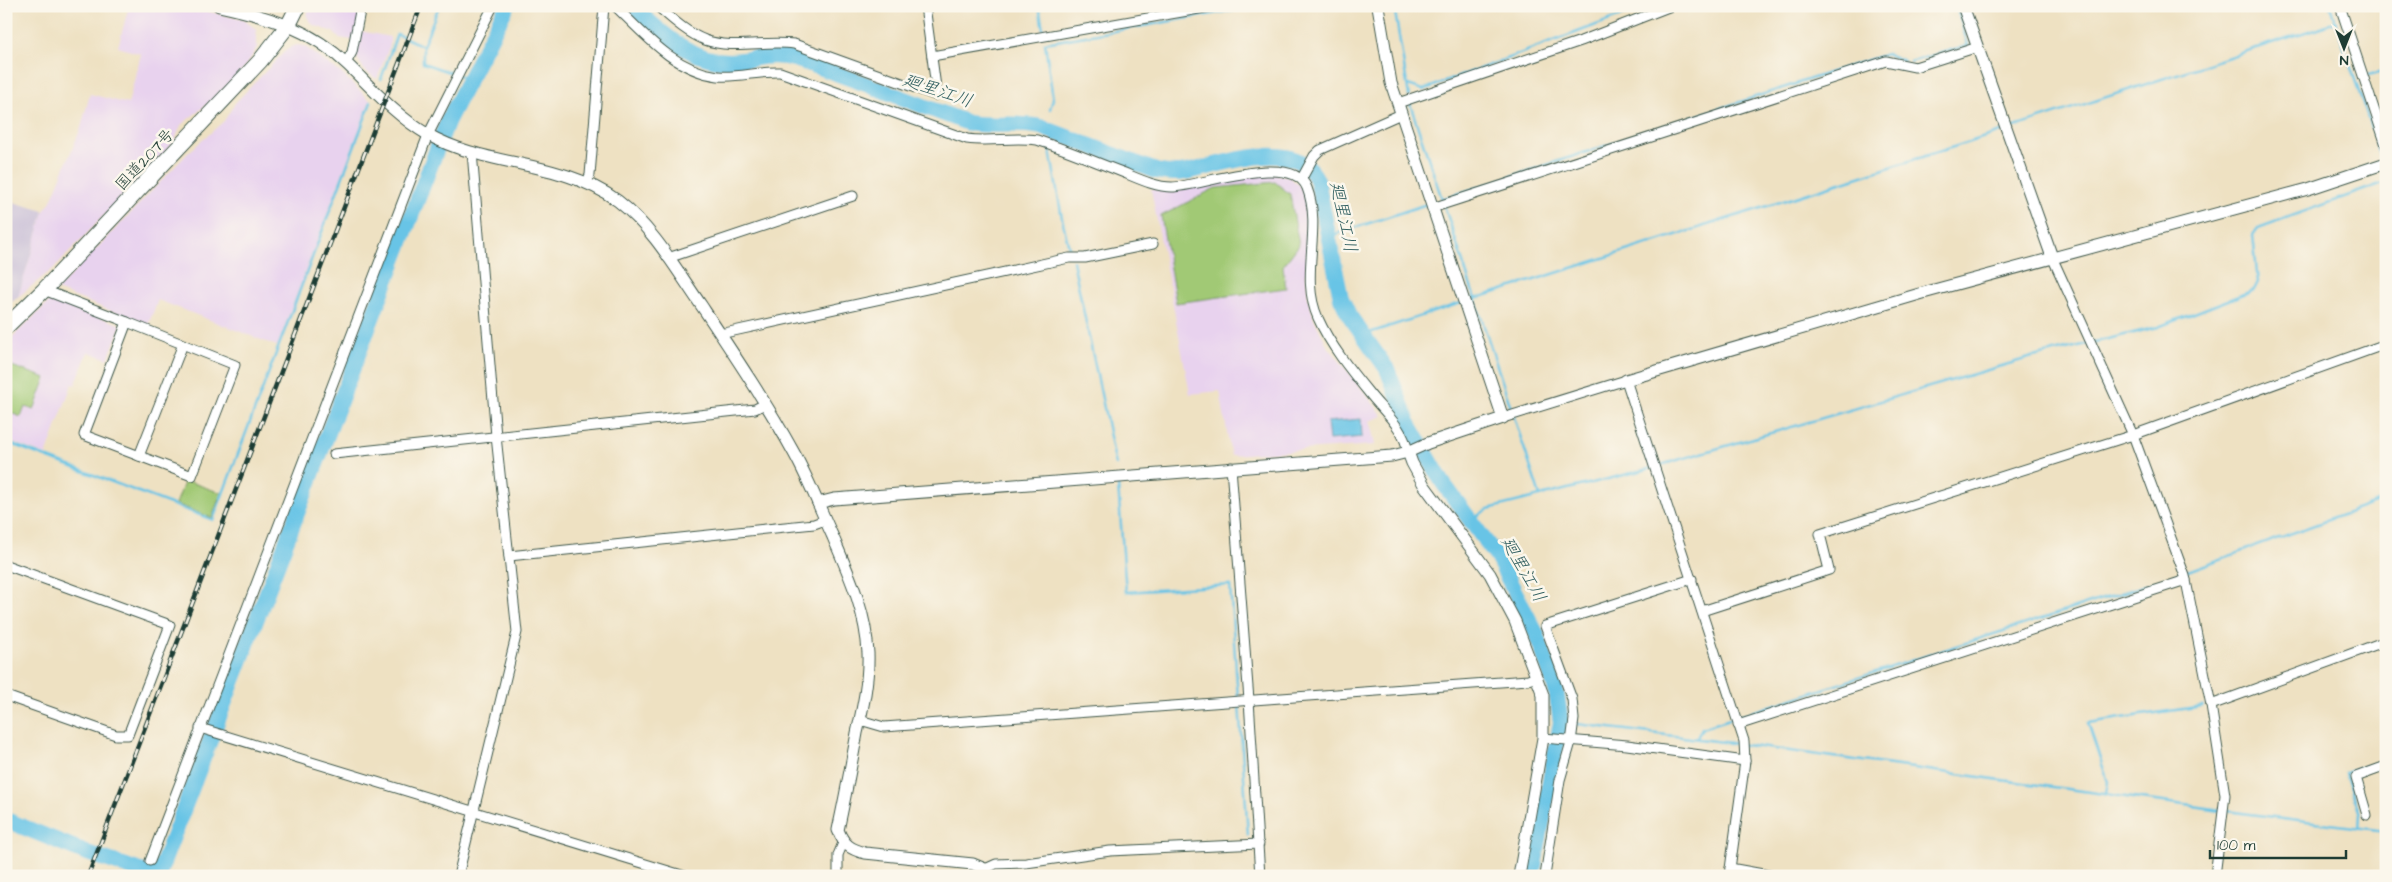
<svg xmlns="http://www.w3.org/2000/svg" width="2392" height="882" viewBox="0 0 2392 882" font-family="'Architects Daughter','Klee One',sans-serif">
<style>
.built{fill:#e8d2ee}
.industrial{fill:#c9bfd7}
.green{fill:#a1c975;stroke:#608354}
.water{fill:#68c4e6;stroke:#44808d}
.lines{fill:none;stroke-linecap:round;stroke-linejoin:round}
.stream{stroke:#68c4e6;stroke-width:2.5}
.river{stroke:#68c4e6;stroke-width:16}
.minor-casing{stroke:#3e5649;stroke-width:11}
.tertiary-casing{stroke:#3e5649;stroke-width:13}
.trunk-casing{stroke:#3e5649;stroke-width:17}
.minor{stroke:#fff;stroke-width:9}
.tertiary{stroke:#fff;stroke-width:11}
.trunk{stroke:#fff;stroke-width:15}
.rail-casing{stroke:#1f3d34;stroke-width:4.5}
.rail{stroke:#fbf7ec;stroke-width:2.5;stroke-dasharray:8;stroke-linecap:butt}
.labels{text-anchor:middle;stroke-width:5;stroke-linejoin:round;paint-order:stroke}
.street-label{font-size:16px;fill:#1f3d34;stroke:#fbf7ec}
.water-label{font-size:18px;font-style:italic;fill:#315f60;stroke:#fbf7ec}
</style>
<rect width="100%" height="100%" fill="#fbf7ec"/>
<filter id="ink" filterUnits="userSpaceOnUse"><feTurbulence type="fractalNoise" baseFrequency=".02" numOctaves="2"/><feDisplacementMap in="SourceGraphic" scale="10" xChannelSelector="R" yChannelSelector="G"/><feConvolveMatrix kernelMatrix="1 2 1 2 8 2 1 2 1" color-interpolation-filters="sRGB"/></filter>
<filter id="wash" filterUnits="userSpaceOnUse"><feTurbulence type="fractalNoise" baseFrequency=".0096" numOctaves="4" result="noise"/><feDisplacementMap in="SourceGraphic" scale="20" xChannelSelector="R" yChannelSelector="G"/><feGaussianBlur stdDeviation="1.12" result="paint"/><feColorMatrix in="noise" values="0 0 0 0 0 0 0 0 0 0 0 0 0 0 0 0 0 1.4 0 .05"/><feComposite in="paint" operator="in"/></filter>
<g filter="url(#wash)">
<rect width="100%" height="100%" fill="#eee1c2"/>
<g class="built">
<path d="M129,6H185L244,20L256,29L257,47L246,66L216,97L181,125L174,142L54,268L18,297L44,211L50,203L81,128L90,94L128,104L141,54L118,47Z"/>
<path d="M309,6H364L360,31L390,37V45L377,79L365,71L356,56L352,40L339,38L333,32L313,25L307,17Z"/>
<path d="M297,45L304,46L341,73L370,100L277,346L158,300L148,325L57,290L188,153L224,121L235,103L288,48Z"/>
<path d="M1272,174L1288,176L1302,188L1309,207L1306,274L1308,298L1314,319L1327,345L1383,416L1370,421L1375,445L1231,455L1220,391L1190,394L1151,189L1173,192L1228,178Z"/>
<path d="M56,300L121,325L108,359L88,352L75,385L72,384L46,455L6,440V343L49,302Z"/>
</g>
<path class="industrial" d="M6,200L44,211L18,297L6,306Z"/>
<g class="green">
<path d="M1275,182L1290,194L1299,245L1283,266L1286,288L1176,303L1161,216L1215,188Z"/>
<path d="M6,364L46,378L34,410L25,407L21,417L6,411Z"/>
<path d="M185,480L221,493L212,518L176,504Z"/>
</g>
<path class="water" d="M1361,419L1362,437L1329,440L1327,422Z"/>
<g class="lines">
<g class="stream">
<path d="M439,6L423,46V63L469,79"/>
<path d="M1039,6L1043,29"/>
<path d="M1394,6L1409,96"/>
<path d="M2330,6L2380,154"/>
<path d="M1045,43L1258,6"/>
<path d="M1045,43L1053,99L1050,109"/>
<path d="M1910,62L1968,45L1956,6"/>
<path d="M2369,75L2386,70"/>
<path d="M381,79L397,34L423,46"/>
<path d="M1408,85L1423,90L1647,6"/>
<path d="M1409,101L1442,199L1887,54L1904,61"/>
<path d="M1041,127L1044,121"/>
<path d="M2009,129L2336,22"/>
<path d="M1056,131L1050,150L1062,218L1071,256"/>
<path d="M1444,205L1540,496"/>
<path d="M1330,236L1427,204"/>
<path d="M1073,261L1116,465"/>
<path d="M1468,301L2004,131"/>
<path d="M1363,335L1461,303"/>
<path d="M6,442L213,520L371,102"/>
<path d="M1657,466L2029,358L2158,327L2254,290L2258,282L2253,235L2258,228L2386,182"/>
<path d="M1118,485L1126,592L1230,585L1238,699"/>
<path d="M1471,520L1488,509L1652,468"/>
<path d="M1239,704L1248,835"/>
<path d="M1561,722L1723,742L2221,810"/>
<path d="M1697,738L1702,728L2174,576L2386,499"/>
<path d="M2106,794L2108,782L2088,723L2203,706"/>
<path d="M2226,811L2386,831"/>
<path d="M2359,828L2360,814L2346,773L2386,760"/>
</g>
<g class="river">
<path d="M632,6C660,31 689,61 729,61C754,61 769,51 797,60C854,78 911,102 968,123C993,127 1016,122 1041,127L1156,171C1166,173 1176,174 1186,172C1223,165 1296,135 1317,180L1341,298L1349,315L1387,369L1408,422L1443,483L1497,557L1537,635L1556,690L1561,722L1532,876"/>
<path d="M6,820L87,853L156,876"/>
<path d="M158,876L448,120L507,6"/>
</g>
</g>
</g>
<g filter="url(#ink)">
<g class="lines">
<defs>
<g id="minor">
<path d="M615,6C644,34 675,71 718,76C738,78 759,71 780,72L967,139C990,142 1013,137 1037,140C1065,149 1093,161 1122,172C1137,178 1155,187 1172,187C1202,186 1293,151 1307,188C1323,229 1299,276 1318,318C1330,345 1351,371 1369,393C1384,412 1404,428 1408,452"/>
<path d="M657,6C672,19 687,33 705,40C733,50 765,40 794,44L935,95L936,87L925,6"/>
<path d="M2340,6L2386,145"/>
<path d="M932,56L1216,6"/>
<path d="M346,63L352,52L361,6"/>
<path d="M1398,103L1581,41L1671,6"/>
<path d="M1302,178L1314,156L1320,150L1401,114"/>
<path d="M587,182L590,175L604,6"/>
<path d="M1432,208L1886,61L1915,67L1978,47"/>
<path d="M2052,257L2133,435L2185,576L2211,705L2225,795L2215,876"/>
<path d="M668,258L853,196"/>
<path d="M44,290L127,322"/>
<path d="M127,322L235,365L192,476L84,435Z"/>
<path d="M720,334L1069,258H1085L1153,244"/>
<path d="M1503,418L1626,380L1744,741L1745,761L1729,876"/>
<path d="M334,454L755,409L765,404"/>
<path d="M139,456L183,344"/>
<path d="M1231,467L1249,700L1260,876"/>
<path d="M509,556L814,524L825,520"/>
<path d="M6,565L170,625L128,735H116L6,696"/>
<path d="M1702,611L1829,570L1820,534L2133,435L2386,344"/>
<path d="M2211,705L2386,641"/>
<path d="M860,720L884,727L1528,680L1537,677"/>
<path d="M1738,725L2186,580"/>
<path d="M200,728L685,876"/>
<path d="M1543,738L1627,745L1745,761"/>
<path d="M2367,815L2356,777L2386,766"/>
<path d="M150,861L428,135L493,6"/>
<path d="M1730,868L1774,876"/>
<path d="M985,869L996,864L1026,863L1110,851L1259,844"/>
<path d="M458,876L517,632L496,436L472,152"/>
<path d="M838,876V855L843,843"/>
<path d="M1545,876L1560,780L1571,742L1574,719L1572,699L1545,626L1692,579"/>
</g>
<g id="tertiary">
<path d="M219,6C269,17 310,28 348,65C373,89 397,117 427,134C486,168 561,159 618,201C653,228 676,269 701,305C733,353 766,402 794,453C809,480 820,509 833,537C849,575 866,611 868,653C869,680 863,707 857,733C851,766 845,798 838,830C844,845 850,849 865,853L973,864L985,869L988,876"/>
<path d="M1963,6L2052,257"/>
<path d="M1626,380L1923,293L2308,189L2386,163"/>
<path d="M1408,452L1412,463L1424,485L1490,574L1515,621L1543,695V738L1519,876"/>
<path d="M818,503L834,499L1392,456L1408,452L1428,443L1503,418L1391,83L1378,6"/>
</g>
<path id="trunk" d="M6,327L44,290L260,61L289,24L298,6"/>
</defs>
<use href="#minor" class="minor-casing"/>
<use href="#tertiary" class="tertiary-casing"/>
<use href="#trunk" class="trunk-casing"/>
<use href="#minor" class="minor"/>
<use href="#tertiary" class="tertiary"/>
<use href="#trunk" class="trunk"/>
<defs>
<path id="rail" d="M88,876L421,6"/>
</defs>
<use href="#rail" class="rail-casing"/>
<use href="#rail" class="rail"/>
</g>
</g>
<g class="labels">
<g class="street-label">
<text transform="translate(144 159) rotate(-47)" y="6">国道207号</text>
</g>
<g class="water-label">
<text transform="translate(938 90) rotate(19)" y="6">廻里江川</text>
<text transform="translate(1344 217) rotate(78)" y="6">廻里江川</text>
<text transform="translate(1524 569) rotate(61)" y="6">廻里江川</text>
</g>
</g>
<rect width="2392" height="882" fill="none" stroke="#fbf7ec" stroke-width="25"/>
<g transform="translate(2344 48) rotate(180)" stroke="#fbf7ec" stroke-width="4" paint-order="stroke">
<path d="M0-4L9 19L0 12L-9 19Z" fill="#1f3d34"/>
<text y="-8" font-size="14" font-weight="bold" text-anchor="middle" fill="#1f3d34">N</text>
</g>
<path d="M2210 850v8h136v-8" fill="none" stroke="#1f3d34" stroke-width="2.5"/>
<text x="2217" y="850" font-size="15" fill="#1f3d34" stroke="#fbf7ec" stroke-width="4" paint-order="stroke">100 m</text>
</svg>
